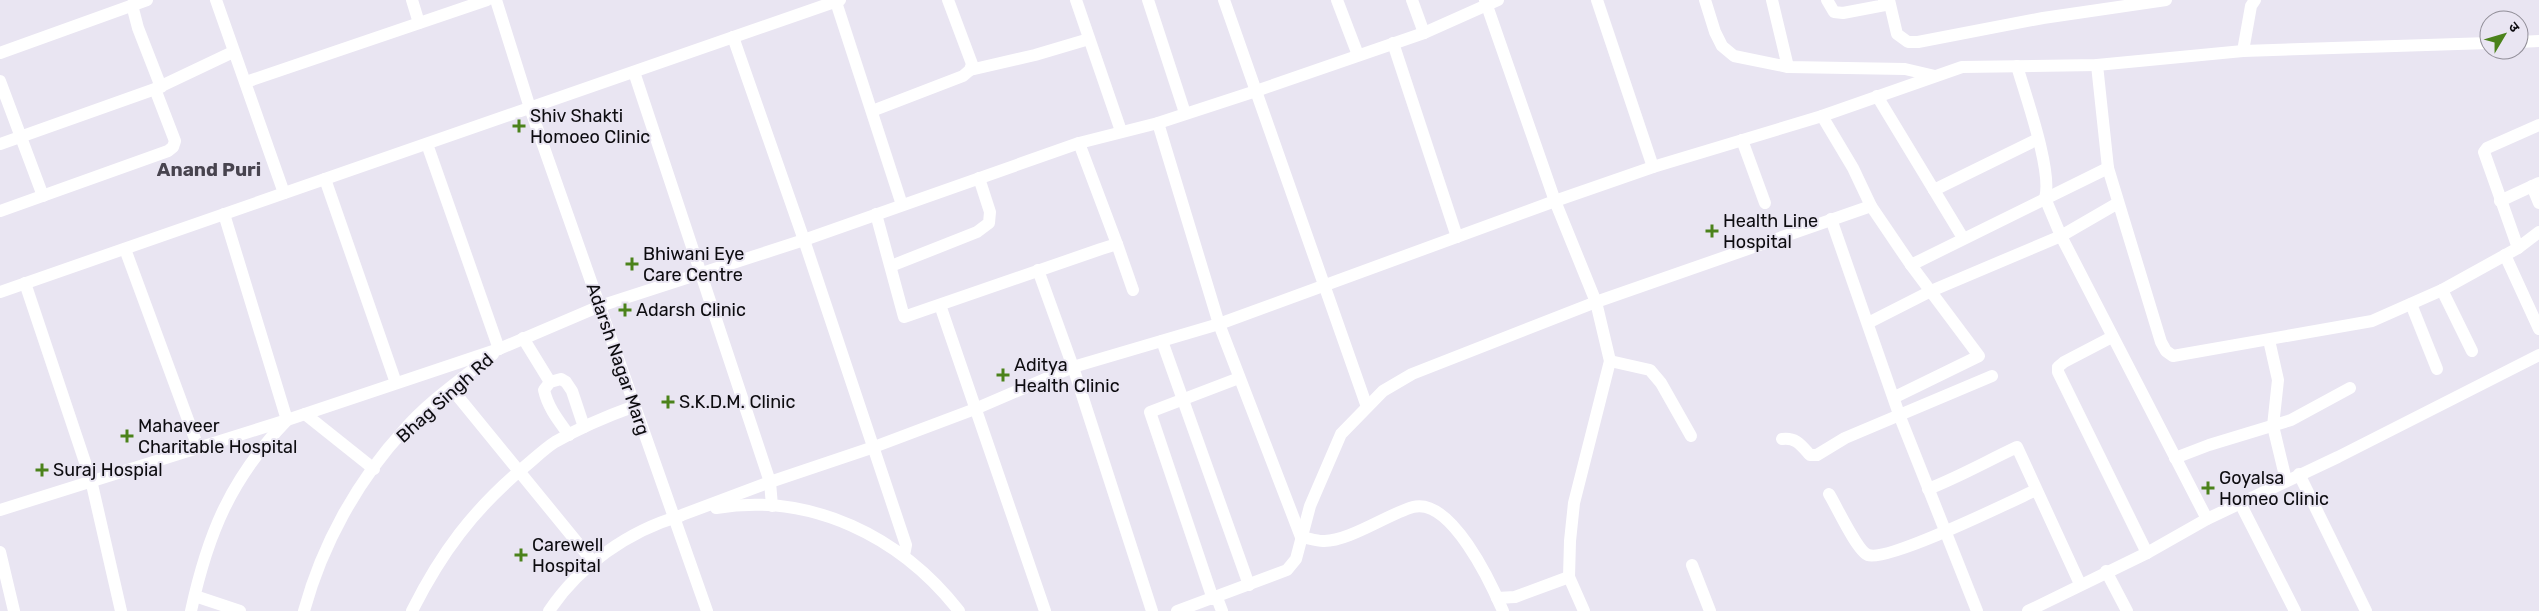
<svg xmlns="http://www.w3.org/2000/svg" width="2539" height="611" viewBox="0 0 2539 611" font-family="Rubik,'Noto Sans Devanagari',sans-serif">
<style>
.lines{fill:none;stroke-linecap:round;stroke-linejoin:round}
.minor{stroke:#fff;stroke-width:12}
.poi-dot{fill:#4b821b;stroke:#e9e5f2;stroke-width:2}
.labels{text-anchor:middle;stroke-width:4;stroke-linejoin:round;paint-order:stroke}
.poi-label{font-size:18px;fill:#0d0c10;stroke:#e9e5f2;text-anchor:start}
.street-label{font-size:18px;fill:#0d0c10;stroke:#e9e5f2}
.neighbourhood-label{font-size:19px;font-weight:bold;fill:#48444f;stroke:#e9e5f2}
</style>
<rect width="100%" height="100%" fill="#e9e5f2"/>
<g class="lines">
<g class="minor">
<path d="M216,0L284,193"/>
<path d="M412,0L419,23"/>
<path d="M496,0L530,108L707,611"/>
<path d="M1076,0L1121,131"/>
<path d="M1148,0L1185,113"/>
<path d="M1224,0L1367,407"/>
<path d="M1337,0L1358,55"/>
<path d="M1412,0L1424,33"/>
<path d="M1485,0L1555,201L1596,302L1610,361L1574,503L1570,541L1569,577L1584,611"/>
<path d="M1597,0L1653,167"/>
<path d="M1705,0L1715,32L1722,46L1734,56L1788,67L1905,69L1935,76"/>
<path d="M1772,0L1788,67"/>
<path d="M1827,0L1834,12L1843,13L1885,5L1884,0"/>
<path d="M1889,0L1897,34L1908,42H1918L2043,18L2166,0"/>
<path d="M836,2L902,205"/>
<path d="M132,5L138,28L161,87"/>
<path d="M733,37L804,240L906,545L904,555"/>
<path d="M2519,42L2539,41"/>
<path d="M1393,43L1457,237"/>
<path d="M2243,51L2251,6L2255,0"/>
<path d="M0,53L147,0"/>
<path d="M2097,65L2108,168L2161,342L2166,351L2173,356L2372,321L2442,290L2518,248L2539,232"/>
<path d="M2017,66C2025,94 2053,172 2045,198L2061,236L2207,519"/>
<path d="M970,70L1035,55L1089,39"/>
<path d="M634,72L770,482L772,506"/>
<path d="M0,81L43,196"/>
<path d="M246,82L487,0"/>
<path d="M1877,96L1963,238"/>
<path d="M872,111L963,76L970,70L972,64L948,0"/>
<path d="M1822,116L1853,168L1871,206L1911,265L1979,356L1895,397"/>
<path d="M1158,123L1219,324L1301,537C1308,538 1316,541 1323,541C1348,542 1388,514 1413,507C1451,497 1491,583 1503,611"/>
<path d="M1742,140L1765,203"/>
<path d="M0,144L155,89L233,52"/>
<path d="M427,144L499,349"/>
<path d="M325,179L396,383"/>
<path d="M2532,186L2539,203"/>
<path d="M1934,190L2038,139"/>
<path d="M2500,201L2539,183"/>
<path d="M0,211L168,151L173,147L175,141L155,89"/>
<path d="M876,214L904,317L1101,249L1117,244L1079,143"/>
<path d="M1831,219L1900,417L1977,611"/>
<path d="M1117,244L1133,290"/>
<path d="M2518,248L2484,152L2487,148L2539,125"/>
<path d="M125,249L198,447"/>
<path d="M2505,255L2539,329"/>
<path d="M1911,265L2108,168"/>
<path d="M891,266L977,232L989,223L990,212L979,178"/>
<path d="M1038,270L1073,367L1152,611"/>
<path d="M25,283L91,480L121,611"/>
<path d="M2442,290L2472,351"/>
<path d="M0,292L840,0"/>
<path d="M2411,304L2437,369"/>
<path d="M940,305L1045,611"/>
<path d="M1868,323L1931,291L2061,236L2118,203"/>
<path d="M2112,337L2064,362L2058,367V372L2147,553"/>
<path d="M523,338L550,382"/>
<path d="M2269,340L2278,380L2273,426L2286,480"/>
<path d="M1162,341L1249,585"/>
<path d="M1610,361L1650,370L1661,383L1691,436"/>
<path d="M451,388L594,563"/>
<path d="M305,414L374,469"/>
<path d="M569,435C559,421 548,408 544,390L550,382L561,379L566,382L572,391L584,427"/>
<path d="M1782,439C1796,437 1801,445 1810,455H1817L1845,438L1992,376"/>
<path d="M2175,458L2209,445L2291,420L2350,388"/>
<path d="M2299,474L2366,611"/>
<path d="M1928,489C1959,477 1987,461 2017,447L2080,584"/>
<path d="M1829,494C1836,505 1857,551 1868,555C1888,562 2010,502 2036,490"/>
<path d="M2240,503L2295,611"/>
<path d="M716,508C812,492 901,537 959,611"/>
<path d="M0,510L287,420L499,349L600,306L804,240L1079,143L1158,123L1256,91L1424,33L1498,0"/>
<path d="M674,518L770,482L874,447L975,409L1073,367L1219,324L1555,201L1653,167L1822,116L1962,67L2097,65L2243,51L2489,43"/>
<path d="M0,552L14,611"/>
<path d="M1692,565L1710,611"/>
<path d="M2106,571L2127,611"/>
<path d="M195,596L240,611"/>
<path d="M1217,598L1222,611"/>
<path d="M1497,598L1515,597L1569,577"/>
<path d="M1213,599L1150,412L1239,378"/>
<path d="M191,611C208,533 231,478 287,420L224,214"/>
<path d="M304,611C322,545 357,481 404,430C429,401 463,378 493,354"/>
<path d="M412,611C441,553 473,510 523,468C533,460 544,449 555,442C581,427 607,416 635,406"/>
<path d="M549,611C579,566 628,531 680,516"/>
<path d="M1177,611L1287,570L1296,559L1310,506L1341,434L1383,391L1412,374L1596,302L1871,206"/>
<path d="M2028,611L2147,553L2207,519L2338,457L2539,355"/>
</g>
</g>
<g class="poi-dot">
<path d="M516.5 118.5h5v5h5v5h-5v5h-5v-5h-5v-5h5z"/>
<path d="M1709.5 223.5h5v5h5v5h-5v5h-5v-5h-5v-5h5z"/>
<path d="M629.5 256.5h5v5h5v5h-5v5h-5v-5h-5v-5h5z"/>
<path d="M622.5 302.5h5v5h5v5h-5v5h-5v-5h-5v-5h5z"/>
<path d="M1000.5 367.5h5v5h5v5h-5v5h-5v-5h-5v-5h5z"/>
<path d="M665.5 394.5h5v5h5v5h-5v5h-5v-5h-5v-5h5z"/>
<path d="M124.5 428.5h5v5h5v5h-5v5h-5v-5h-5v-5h5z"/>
<path d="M39.5 462.5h5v5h5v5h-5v5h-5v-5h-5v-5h5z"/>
<path d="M2205.5 480.5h5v5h5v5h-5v5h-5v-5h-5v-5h5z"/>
<path d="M518.5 547.5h5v5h5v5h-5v5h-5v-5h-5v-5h5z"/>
</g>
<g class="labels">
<g class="poi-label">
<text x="530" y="122">Shiv Shakti<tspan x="530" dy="21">Homoeo Clinic</tspan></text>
<text x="1723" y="227">Health Line<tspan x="1723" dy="21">Hospital</tspan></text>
<text x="643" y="260">Bhiwani Eye<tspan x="643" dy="21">Care Centre</tspan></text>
<text x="636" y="316">Adarsh Clinic</text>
<text x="1014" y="371">Aditya<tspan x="1014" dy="21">Health Clinic</tspan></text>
<text x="679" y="408">S.K.D.M. Clinic</text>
<text x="138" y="432">Mahaveer<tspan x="138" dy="21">Charitable Hospital</tspan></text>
<text x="53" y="476">Suraj Hospial</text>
<text x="2219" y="484">Goyalsa<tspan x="2219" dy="21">Homeo Clinic</tspan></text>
<text x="532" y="551">Carewell<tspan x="532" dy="21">Hospital</tspan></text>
</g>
<g class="street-label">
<text transform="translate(618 359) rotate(71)" y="6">Adarsh Nagar Marg</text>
<text transform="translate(445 398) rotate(-42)" y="6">Bhag Singh Rd</text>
</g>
<g class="neighbourhood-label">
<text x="209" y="176">Anand Puri</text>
</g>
</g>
<g transform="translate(2504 35) rotate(52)"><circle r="24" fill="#e9e5f2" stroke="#918e98"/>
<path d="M0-4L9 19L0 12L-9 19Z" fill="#4b821b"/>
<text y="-8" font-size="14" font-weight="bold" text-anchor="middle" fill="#0d0c10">उ</text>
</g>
</svg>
